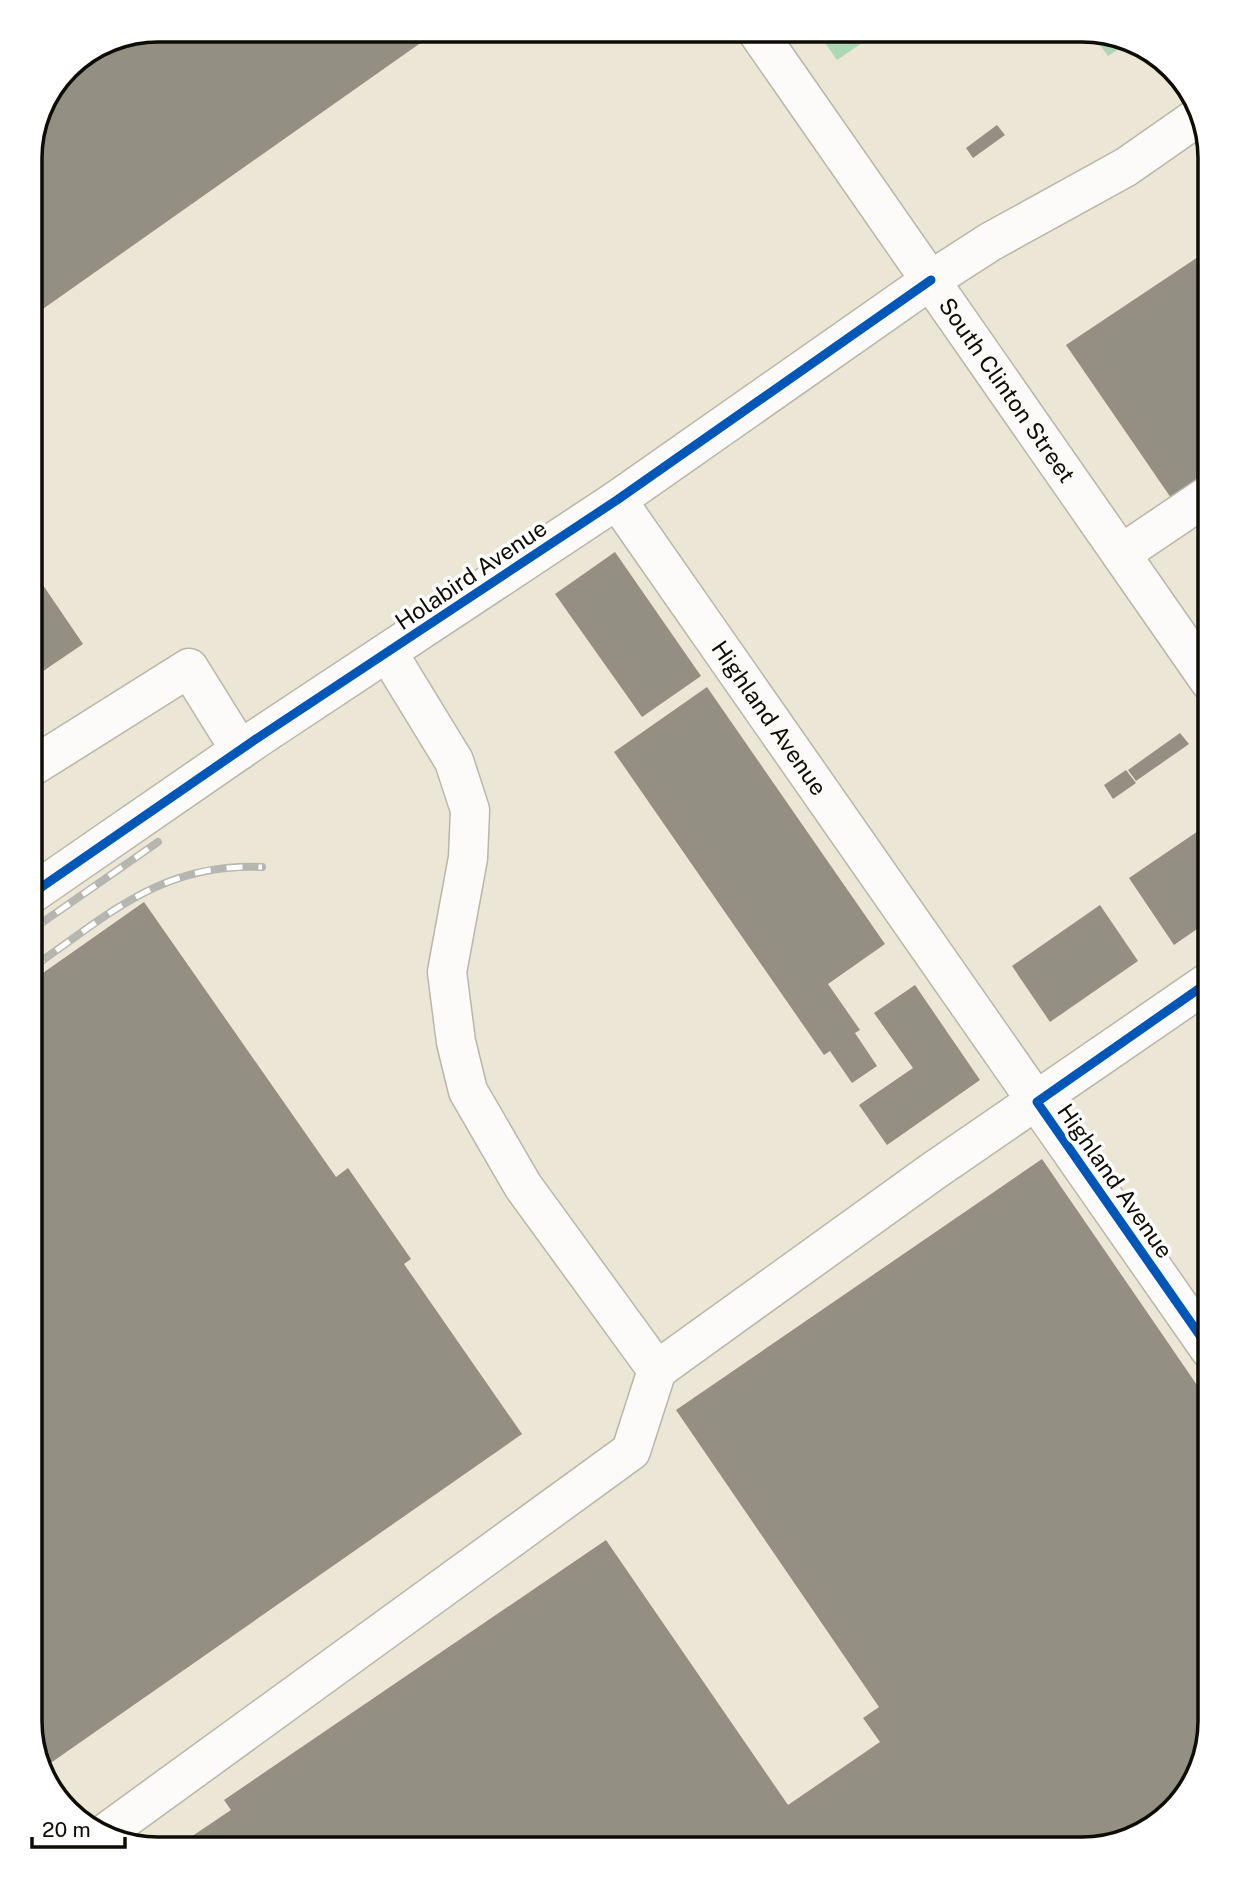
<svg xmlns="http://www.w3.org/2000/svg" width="1240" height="1879" viewBox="0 0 1240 1879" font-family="'Public Sans',sans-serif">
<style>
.water{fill:#aed8b4}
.building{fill:#948f83}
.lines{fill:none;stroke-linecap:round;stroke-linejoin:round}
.minor-casing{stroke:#bab6a8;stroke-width:41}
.major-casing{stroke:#bab6a8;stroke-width:41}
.minor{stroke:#fcfbf9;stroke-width:38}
.major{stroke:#fcfbf9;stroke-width:38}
.rail-casing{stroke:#b6b6b1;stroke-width:8}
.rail{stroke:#fff;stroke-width:5;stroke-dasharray:16;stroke-linecap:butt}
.cycleway-casing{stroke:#fff;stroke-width:13}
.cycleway{stroke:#0057b8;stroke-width:9}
.labels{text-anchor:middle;stroke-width:7;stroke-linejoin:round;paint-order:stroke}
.street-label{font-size:23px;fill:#0f0c04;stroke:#fff}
.rim{fill:none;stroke:#0f0c04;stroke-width:3.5}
</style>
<rect width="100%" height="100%" fill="#ebe6d5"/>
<g class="water">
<path d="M816,30H881L837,60Z"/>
<path d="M1089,30H1090L1129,42L1108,56Z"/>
</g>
<g class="building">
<path d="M158,30H439L30,318V150L66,71L112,39Z"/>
<path d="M997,125L1005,135L973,158L966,148Z"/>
<path d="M1210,249V490L1180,511L1066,345Z"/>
<path d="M615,552L701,676L642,717L555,594Z"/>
<path d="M30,566L83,644L30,680Z"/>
<path d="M707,687L885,944L828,984L860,1030L855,1033L877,1066L852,1083L830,1051L824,1055L614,752Z"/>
<path d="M1180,733L1189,744L1136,781L1128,770Z"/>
<path d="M1126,770L1136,783L1113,799L1104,785Z"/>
<path d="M1210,823V920L1174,945L1129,878Z"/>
<path d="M144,902L336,1177L348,1168L411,1259L404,1264L522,1434L42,1769L30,1721V982Z"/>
<path d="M1100,905L1138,961L1050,1022L1012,966Z"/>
<path d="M915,985L980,1080L887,1145L859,1105L913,1068L874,1013Z"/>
<path d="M1210,1098V1195L1201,1170L1199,1150L1201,1122Z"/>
<path d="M1042,1159L1210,1404V1722L1193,1786L1146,1832L1083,1849H173L231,1810L224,1800L606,1540L788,1805L880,1742L863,1718L879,1707L676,1410Z"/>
</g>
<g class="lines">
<defs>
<g id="minor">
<path id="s1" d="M617,500L1210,1350"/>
<path d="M1121,554L1210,494"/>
<path d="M388,653L454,761L470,810L468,858L447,972L456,1042L468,1091L523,1186L657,1370L932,1172L1210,981"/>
<path d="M30,768L189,668L240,750"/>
<path d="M30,895L256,739L617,500L931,280L990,242L1126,167L1199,116"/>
<path d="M104,1834L631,1451L657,1370"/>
</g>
<g id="major">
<path id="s2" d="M756,30L1210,682"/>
</g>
</defs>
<use href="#minor" class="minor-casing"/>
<use href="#major" class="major-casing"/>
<use href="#minor" class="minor"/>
<use href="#major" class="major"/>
<defs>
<g id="rail">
<path d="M30,931L158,842"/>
<path d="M30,969C109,915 160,863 262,867"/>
</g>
</defs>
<use href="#rail" class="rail-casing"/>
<use href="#rail" class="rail"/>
<defs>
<g id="cycleway">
<path d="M30,895L256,739L617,500L931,280"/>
<path d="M1210,1350L1037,1102L1210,981"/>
</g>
</defs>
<use href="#cycleway" class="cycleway-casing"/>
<use href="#cycleway" class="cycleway"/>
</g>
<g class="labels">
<g class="street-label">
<text dy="8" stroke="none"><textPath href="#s2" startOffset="439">South Clinton Street</textPath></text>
<text transform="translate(471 575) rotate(-34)" y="8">Holabird Avenue</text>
<text dy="8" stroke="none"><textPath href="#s1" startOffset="266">Highland Avenue</textPath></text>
<text transform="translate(1115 1181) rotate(55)" y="8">Highland Avenue</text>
</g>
</g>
<path d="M0 0H1240V1879H0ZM158 42H1082A116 116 0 0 1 1198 158V1721A116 116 0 0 1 1082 1837H158A116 116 0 0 1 42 1721V158A116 116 0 0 1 158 42Z" fill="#fff" fill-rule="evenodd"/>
<path class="rim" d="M158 42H1082A116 116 0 0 1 1198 158V1721A116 116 0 0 1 1082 1837H158A116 116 0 0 1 42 1721V158A116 116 0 0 1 158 42Z"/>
<path d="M32 1837v10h93v-10" fill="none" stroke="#0f0c04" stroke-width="3.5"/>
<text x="42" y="1837" font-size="21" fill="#0f0c04" stroke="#ffffff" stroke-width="5" paint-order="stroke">20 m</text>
</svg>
